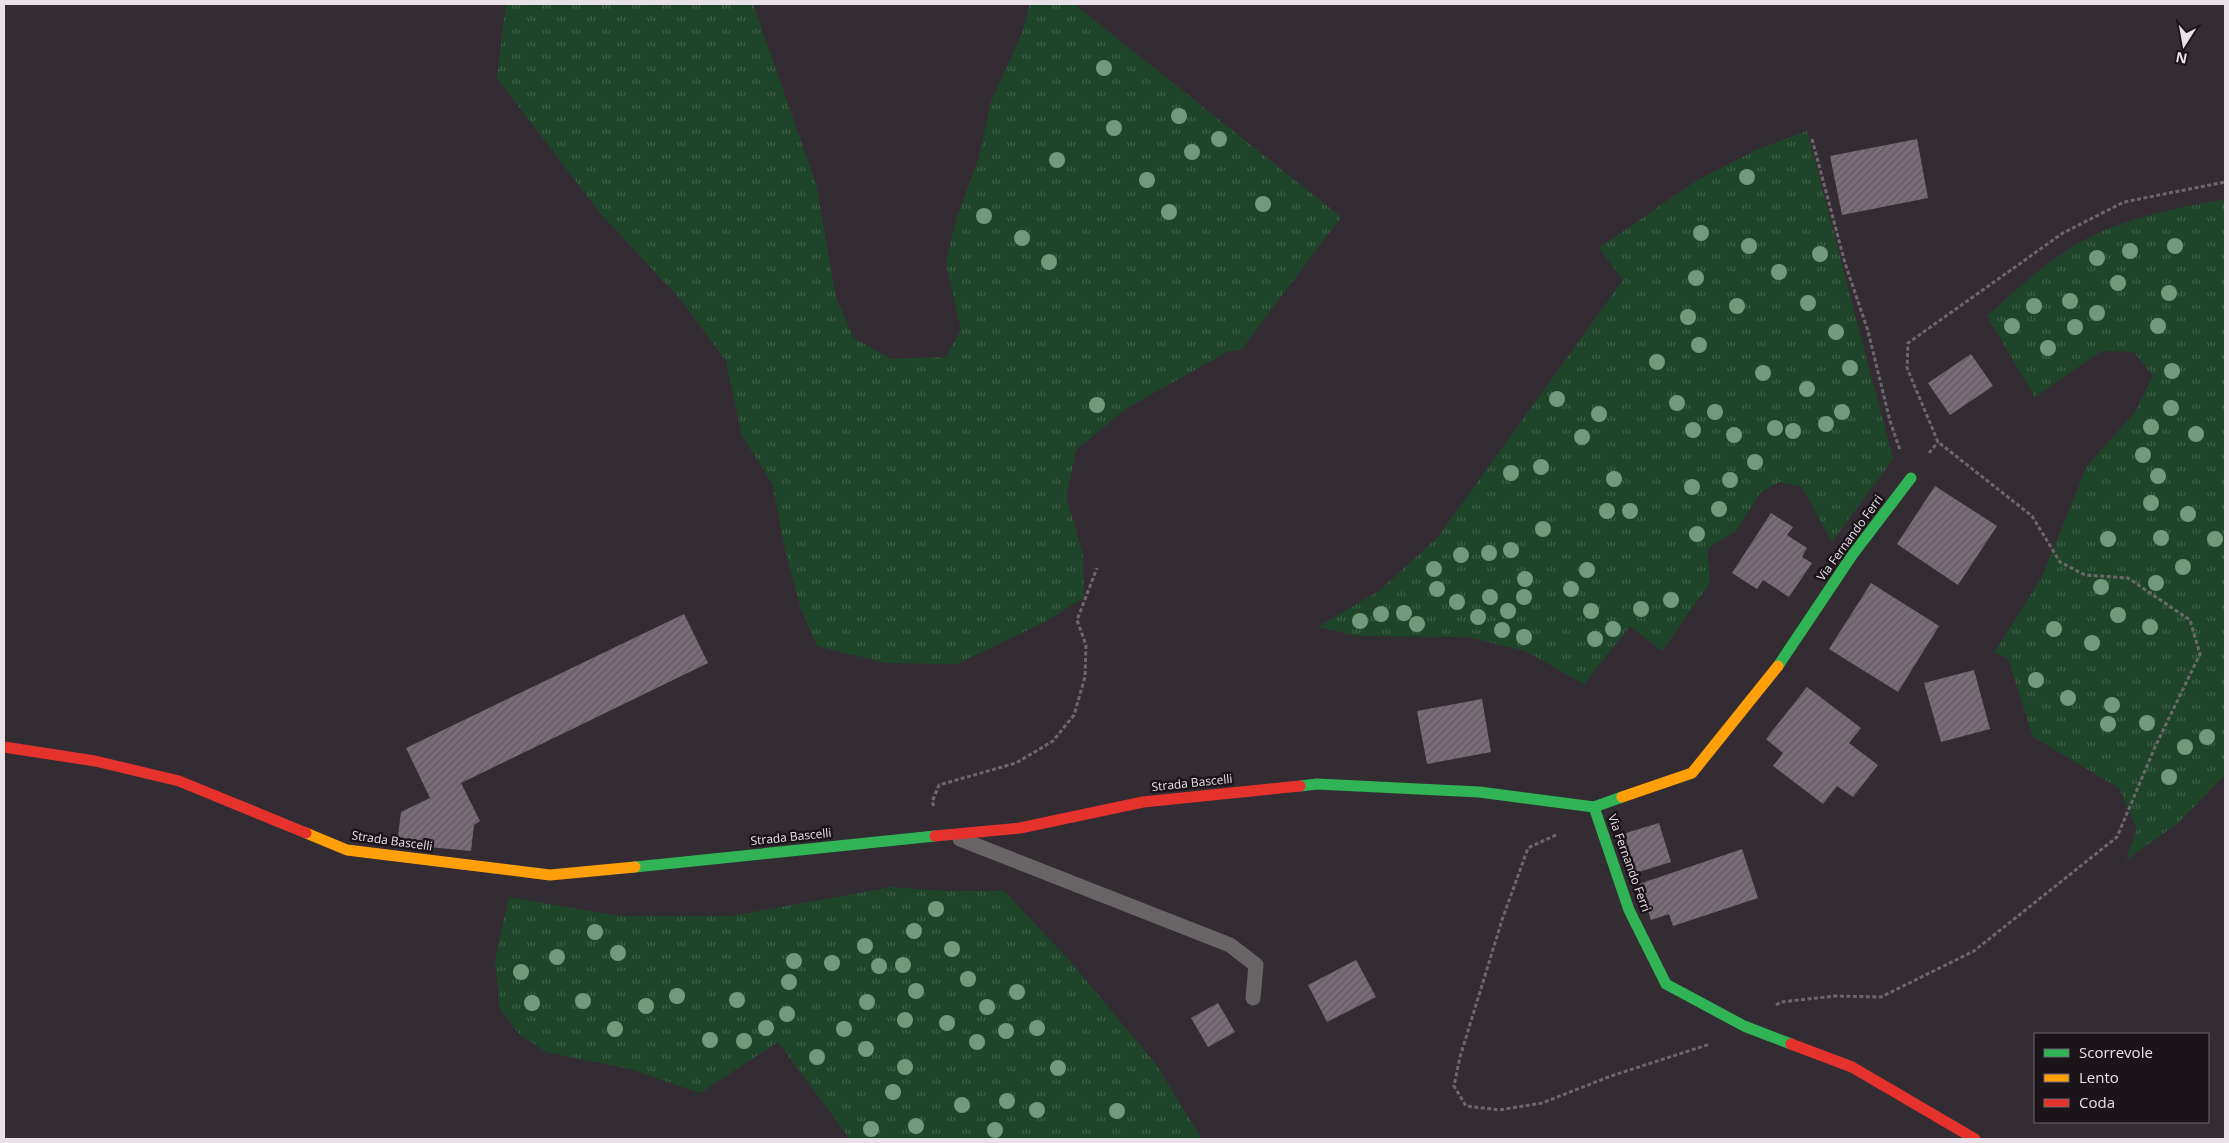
<svg xmlns="http://www.w3.org/2000/svg" width="2229" height="1143" viewBox="0 0 2229 1143" font-family="'Open Sans',sans-serif">
<style>
.grass{fill:url(#grass-tufts)}
.building{fill:url(#building-hatch)}
.lines{fill:none;stroke-linecap:round;stroke-linejoin:round}
.path{stroke:#6c686a;stroke-width:3;stroke-dasharray:4 2.5;stroke-linecap:butt}
.lane{stroke:#696466;stroke-width:15}
.fast{stroke:#30b455;stroke-width:11}
.slow{stroke:#ff9f0a;stroke-width:11}
.jam{stroke:#e5322d;stroke-width:11}
.tree{fill:#71997b}
.labels{text-anchor:middle;stroke-width:5;stroke-linejoin:round;paint-order:stroke}
.street-label{font-size:12px;fill:#e9e1e8;stroke:#1b151a}
</style>
<defs>
<pattern id="grass-tufts" width="24" height="20" patternUnits="userSpaceOnUse" patternTransform="scale(1.25)"><rect width="24" height="20" fill="#1e452a"/><path d="M3 7l-1-3M5 7V3M7 7l1-3M15 17l-1-3M17 17v-4M19 17l1-3" fill="none" stroke="#3f6049"/></pattern>
<pattern id="building-hatch" width="6" height="6" patternUnits="userSpaceOnUse" patternTransform="scale(1.25)"><rect width="6" height="6" fill="#796d78"/><path d="M-1 1l2-2M0 6l6-6M5 7l2-2" fill="none" stroke="#60585f"/></pattern>
</defs>
<rect width="100%" height="100%" fill="#332d33"/>
<g class="grass">
<path d="M506,4H753L816,184L836,298L854,338L891,359L946,357L961,330L946,262L957,217L979,157L991,102L1022,33L1030,4H1074L1341,217L1241,350L1229,351L1127,408L1076,450L1066,497L1083,554L1084,597L1047,621L957,664L886,663L817,646L801,609L785,549L772,483L742,436L726,361L681,300L600,213L497,78Z"/>
<path d="M1807,131L1893,459L1832,542L1802,487L1780,482L1760,493L1736,531L1707,549L1710,583L1662,651L1630,626L1584,684L1525,651L1469,637L1357,636L1318,627L1379,591L1438,537L1623,280L1599,248L1696,181L1756,150Z"/>
<path d="M2225,199V775L2178,823L2126,860L2137,829L2119,788L2033,737L2008,658L1994,653L2042,577L2087,466L2135,412L2153,376L2134,352L2101,351L2035,397L1987,316C2019,287 2051,257 2090,237C2132,216 2179,208 2225,199Z"/>
<path d="M892,887L945,891H1004L1069,960L1155,1063L1202,1139H850L778,1042L700,1093L630,1069L546,1052L520,1035L500,1009L495,960L509,897L619,916H731Z"/>
</g>
<g class="building">
<path d="M1917,139L1928,198L1842,215L1830,156Z"/>
<path d="M1971,354L1993,386L1950,415L1928,383Z"/>
<path d="M1935,486L1997,526L1958,585L1897,544Z"/>
<path d="M1771,513L1793,527L1787,535L1807,548L1802,557L1812,563L1789,597L1763,580L1757,589L1732,573Z"/>
<path d="M1871,583L1939,626L1898,692L1829,649Z"/>
<path d="M684,614L708,663L461,783L480,821L474,825L471,851L397,844L401,812L430,798L406,748Z"/>
<path d="M1974,670L1990,729L1941,742L1924,683Z"/>
<path d="M1807,687L1861,728L1849,743L1878,765L1853,797L1837,786L1823,804L1773,766L1783,753L1766,739Z"/>
<path d="M1482,699L1491,752L1427,764L1417,711Z"/>
<path d="M1659,823L1671,862L1629,875L1616,836Z"/>
<path d="M1742,849L1758,898L1673,926L1669,914L1651,920L1639,884Z"/>
<path d="M1356,960L1376,997L1327,1022L1308,985Z"/>
<path d="M1218,1003L1235,1032L1208,1047L1191,1018Z"/>
</g>
<g class="lines">
<g class="path">
<path d="M1812,139L1845,263L1868,331L1890,421L1900,450"/>
<path d="M1929,453L1938,442"/>
<path d="M934,806L932,802L939,785L1016,763L1053,741L1074,715L1085,677L1086,645L1077,620L1097,568"/>
<path d="M1556,835L1528,848L1502,920L1460,1057L1454,1086L1466,1106L1499,1110L1542,1103L1611,1076L1710,1044"/>
<path d="M1776,1005L1781,1002L1835,996L1881,997L1974,951L2117,837L2155,747L2200,654L2190,620L2128,578L2085,575L2060,562L2032,516L1938,442L1907,368L1908,343L2063,233L2124,202L2225,182"/>
</g>
<path class="lane" d="M960,839L1230,945L1256,965L1253,998"/>
<g class="fast">
<path d="M1778,666L1853,554L1911,478"/>
<path d="M1300,786L1317,784L1479,792L1594,807L1622,797"/>
<path d="M1594,807L1629,910L1666,984L1744,1026L1791,1044"/>
<path d="M635,867L935,836"/>
</g>
<g class="slow">
<path d="M1622,797L1692,773L1778,666"/>
<path d="M306,833L347,850L550,875L635,867"/>
</g>
<g class="jam">
<path d="M4,747L95,761L179,781L306,833"/>
<path d="M935,836L1020,828L1143,802L1300,786"/>
<path d="M1791,1044L1852,1067L1975,1139"/>
</g>
</g>
<g class="tree">
<circle cx="1104" cy="68" r="8"/>
<circle cx="1179" cy="116" r="8"/>
<circle cx="1114" cy="128" r="8"/>
<circle cx="1219" cy="139" r="8"/>
<circle cx="1192" cy="152" r="8"/>
<circle cx="1057" cy="160" r="8"/>
<circle cx="1747" cy="177" r="8"/>
<circle cx="1147" cy="180" r="8"/>
<circle cx="1263" cy="204" r="8"/>
<circle cx="1169" cy="212" r="8"/>
<circle cx="984" cy="216" r="8"/>
<circle cx="1701" cy="233" r="8"/>
<circle cx="1022" cy="238" r="8"/>
<circle cx="1749" cy="246" r="8"/>
<circle cx="2175" cy="246" r="8"/>
<circle cx="2130" cy="251" r="8"/>
<circle cx="1820" cy="254" r="8"/>
<circle cx="2097" cy="258" r="8"/>
<circle cx="1049" cy="262" r="8"/>
<circle cx="1779" cy="272" r="8"/>
<circle cx="1696" cy="278" r="8"/>
<circle cx="2118" cy="283" r="8"/>
<circle cx="2169" cy="293" r="8"/>
<circle cx="2070" cy="301" r="8"/>
<circle cx="1808" cy="303" r="8"/>
<circle cx="1737" cy="306" r="8"/>
<circle cx="2034" cy="306" r="8"/>
<circle cx="2097" cy="313" r="8"/>
<circle cx="1688" cy="317" r="8"/>
<circle cx="2012" cy="326" r="8"/>
<circle cx="2158" cy="326" r="8"/>
<circle cx="2075" cy="327" r="8"/>
<circle cx="1836" cy="332" r="8"/>
<circle cx="1699" cy="345" r="8"/>
<circle cx="2048" cy="348" r="8"/>
<circle cx="1657" cy="362" r="8"/>
<circle cx="1850" cy="368" r="8"/>
<circle cx="2172" cy="371" r="8"/>
<circle cx="1763" cy="373" r="8"/>
<circle cx="1807" cy="389" r="8"/>
<circle cx="1557" cy="399" r="8"/>
<circle cx="1677" cy="403" r="8"/>
<circle cx="1097" cy="405" r="8"/>
<circle cx="2171" cy="408" r="8"/>
<circle cx="1715" cy="412" r="8"/>
<circle cx="1842" cy="412" r="8"/>
<circle cx="1599" cy="414" r="8"/>
<circle cx="1826" cy="424" r="8"/>
<circle cx="2151" cy="427" r="8"/>
<circle cx="1775" cy="428" r="8"/>
<circle cx="1693" cy="430" r="8"/>
<circle cx="1793" cy="431" r="8"/>
<circle cx="2196" cy="434" r="8"/>
<circle cx="1734" cy="435" r="8"/>
<circle cx="1582" cy="437" r="8"/>
<circle cx="2143" cy="455" r="8"/>
<circle cx="1755" cy="462" r="8"/>
<circle cx="1541" cy="467" r="8"/>
<circle cx="1511" cy="473" r="8"/>
<circle cx="2158" cy="476" r="8"/>
<circle cx="1614" cy="479" r="8"/>
<circle cx="1730" cy="480" r="8"/>
<circle cx="1692" cy="487" r="8"/>
<circle cx="2151" cy="503" r="8"/>
<circle cx="1719" cy="509" r="8"/>
<circle cx="1607" cy="511" r="8"/>
<circle cx="1630" cy="511" r="8"/>
<circle cx="2188" cy="514" r="8"/>
<circle cx="1543" cy="529" r="8"/>
<circle cx="1697" cy="534" r="8"/>
<circle cx="2161" cy="538" r="8"/>
<circle cx="2108" cy="539" r="8"/>
<circle cx="2215" cy="539" r="8"/>
<circle cx="1511" cy="550" r="8"/>
<circle cx="1489" cy="553" r="8"/>
<circle cx="1461" cy="555" r="8"/>
<circle cx="2183" cy="567" r="8"/>
<circle cx="1434" cy="569" r="8"/>
<circle cx="1587" cy="570" r="8"/>
<circle cx="1525" cy="579" r="8"/>
<circle cx="2156" cy="583" r="8"/>
<circle cx="2101" cy="587" r="8"/>
<circle cx="1437" cy="589" r="8"/>
<circle cx="1571" cy="589" r="8"/>
<circle cx="1490" cy="597" r="8"/>
<circle cx="1524" cy="597" r="8"/>
<circle cx="1671" cy="600" r="8"/>
<circle cx="1457" cy="602" r="8"/>
<circle cx="1641" cy="609" r="8"/>
<circle cx="1508" cy="611" r="8"/>
<circle cx="1591" cy="611" r="8"/>
<circle cx="1404" cy="613" r="8"/>
<circle cx="1381" cy="614" r="8"/>
<circle cx="2118" cy="615" r="8"/>
<circle cx="1478" cy="617" r="8"/>
<circle cx="1360" cy="621" r="8"/>
<circle cx="1417" cy="624" r="8"/>
<circle cx="2150" cy="627" r="8"/>
<circle cx="1613" cy="629" r="8"/>
<circle cx="2054" cy="629" r="8"/>
<circle cx="1502" cy="630" r="8"/>
<circle cx="1524" cy="637" r="8"/>
<circle cx="1595" cy="639" r="8"/>
<circle cx="2092" cy="643" r="8"/>
<circle cx="2036" cy="680" r="8"/>
<circle cx="2068" cy="698" r="8"/>
<circle cx="2112" cy="705" r="8"/>
<circle cx="2147" cy="723" r="8"/>
<circle cx="2108" cy="724" r="8"/>
<circle cx="2207" cy="737" r="8"/>
<circle cx="2185" cy="747" r="8"/>
<circle cx="2169" cy="777" r="8"/>
<circle cx="936" cy="909" r="8"/>
<circle cx="914" cy="931" r="8"/>
<circle cx="595" cy="932" r="8"/>
<circle cx="865" cy="946" r="8"/>
<circle cx="952" cy="949" r="8"/>
<circle cx="618" cy="953" r="8"/>
<circle cx="557" cy="957" r="8"/>
<circle cx="794" cy="961" r="8"/>
<circle cx="832" cy="963" r="8"/>
<circle cx="903" cy="965" r="8"/>
<circle cx="879" cy="966" r="8"/>
<circle cx="521" cy="972" r="8"/>
<circle cx="968" cy="979" r="8"/>
<circle cx="789" cy="982" r="8"/>
<circle cx="916" cy="991" r="8"/>
<circle cx="1017" cy="992" r="8"/>
<circle cx="677" cy="996" r="8"/>
<circle cx="737" cy="1000" r="8"/>
<circle cx="583" cy="1001" r="8"/>
<circle cx="867" cy="1002" r="8"/>
<circle cx="532" cy="1003" r="8"/>
<circle cx="646" cy="1006" r="8"/>
<circle cx="987" cy="1007" r="8"/>
<circle cx="787" cy="1014" r="8"/>
<circle cx="905" cy="1020" r="8"/>
<circle cx="947" cy="1023" r="8"/>
<circle cx="766" cy="1028" r="8"/>
<circle cx="1037" cy="1028" r="8"/>
<circle cx="615" cy="1029" r="8"/>
<circle cx="844" cy="1029" r="8"/>
<circle cx="1006" cy="1031" r="8"/>
<circle cx="710" cy="1040" r="8"/>
<circle cx="744" cy="1041" r="8"/>
<circle cx="977" cy="1042" r="8"/>
<circle cx="866" cy="1049" r="8"/>
<circle cx="817" cy="1057" r="8"/>
<circle cx="905" cy="1067" r="8"/>
<circle cx="1058" cy="1068" r="8"/>
<circle cx="893" cy="1092" r="8"/>
<circle cx="1007" cy="1101" r="8"/>
<circle cx="962" cy="1105" r="8"/>
<circle cx="1037" cy="1110" r="8"/>
<circle cx="1117" cy="1111" r="8"/>
<circle cx="916" cy="1126" r="8"/>
<circle cx="871" cy="1129" r="8"/>
<circle cx="995" cy="1130" r="8"/>
</g>
<g class="labels">
<g class="street-label">
<text transform="translate(1850 538) rotate(-54)" y="4">Via Fernando Ferri</text>
<text transform="translate(1192 783) rotate(-6)" y="4">Strada Bascelli</text>
<text transform="translate(791 837) rotate(-6)" y="4">Strada Bascelli</text>
<text transform="translate(392 841) rotate(8)" y="4">Strada Bascelli</text>
<text transform="translate(1629 863) rotate(70)" y="4">Via Fernando Ferri</text>
</g>
</g>
<rect width="2229" height="1143" fill="none" stroke="#e9e1e8" stroke-width="10"/>
<rect x="2034" y="1033" width="175" height="90" fill="#1b151a" stroke="#6d676c"/>
<rect x="2044" y="1049" width="25" height="8" fill="#30b455" stroke="#6d676c"/>
<text x="2079" y="1058" font-size="15" fill="#e9e1e8">Scorrevole</text>
<rect x="2044" y="1074" width="25" height="8" fill="#ff9f0a" stroke="#6d676c"/>
<text x="2079" y="1083" font-size="15" fill="#e9e1e8">Lento</text>
<rect x="2044" y="1099" width="25" height="8" fill="#e5322d" stroke="#6d676c"/>
<text x="2079" y="1108" font-size="15" fill="#e9e1e8">Coda</text>
<g transform="translate(2184 45) rotate(191)" stroke="#1b151a" stroke-width="4" paint-order="stroke">
<path d="M0-4L9 19L0 12L-9 19Z" fill="#e9e1e8"/>
<text y="-8" font-size="14" font-weight="bold" text-anchor="middle" fill="#e9e1e8">N</text>
</g>
</svg>
